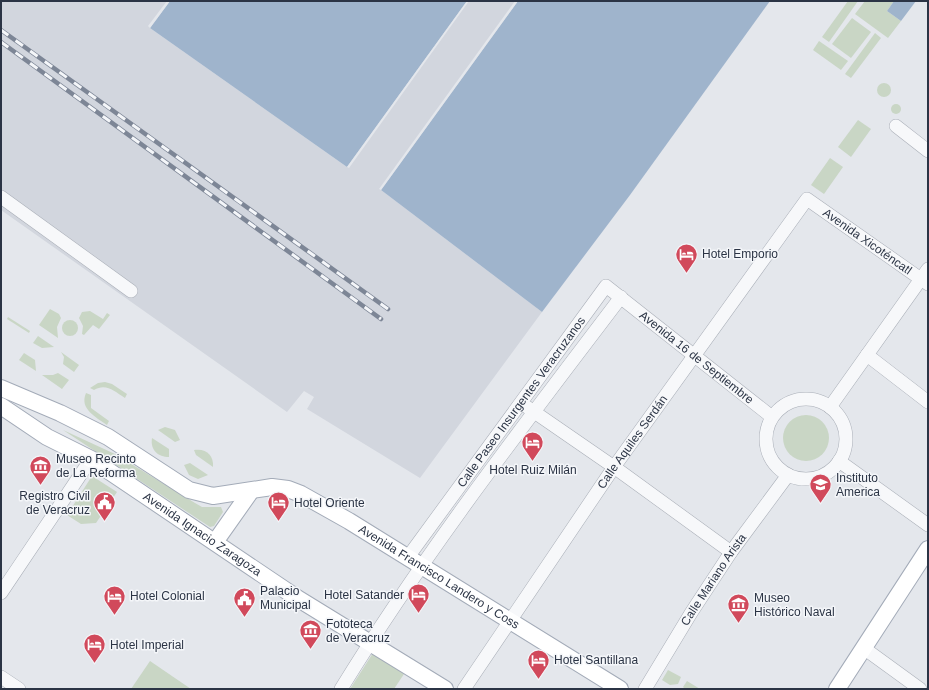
<svg xmlns="http://www.w3.org/2000/svg" width="929" height="690" viewBox="0 0 929 690" font-family="Helvetica,sans-serif">
<style>
.built{fill:#d2d6de}
.green{fill:#c9d6c5}
.water{fill:#9fb4cc}
.pier{fill:#e4e7ec}
.lines{fill:none;stroke-linecap:round;stroke-linejoin:round}
.minor-casing{stroke:#a9aeb7;stroke-width:14}
.major-casing{stroke:#a3abb8;stroke-width:18}
.minor{stroke:#f7f8fa;stroke-width:13}
.major{stroke:#fff;stroke-width:16}
.rail-casing{stroke:#7d8696;stroke-width:4.5}
.rail{stroke:#f4f6f9;stroke-width:3;stroke-dasharray:9;stroke-linecap:butt}
.labels{text-anchor:middle;stroke-width:3;stroke-linejoin:round;paint-order:stroke}
.street-label{font-size:12px;fill:#2b3445;stroke:#f4f6f9}
.poi-label{font-size:12px;fill:#2b3445;stroke:#f4f6f9;text-anchor:start}
</style>
<rect width="100%" height="100%" fill="#e4e7ec"/>
<path class="built" d="M1,1H170L150,28L347,167L467,1H518L381,190L542,312L420,478L307,409L314,397L304,391L287,412L1,210Z"/>
<g class="green">
<path d="M848,1H858L829,42L822,37Z"/>
<path d="M865,1H894L887,11L901,21L888,38L855,14Z"/>
<path d="M852,18L871,32L851,58L832,44Z"/>
<path d="M875,33L881,38L851,78L845,74Z"/>
<path d="M819,41L848,61L841,70L813,50Z"/>
<circle cx="884" cy="90" r="7"/>
<circle cx="896" cy="109" r="5"/>
<path d="M858,120L871,129L851,157L838,147Z"/>
<path d="M830,158L843,167L824,194L811,185Z"/>
<path d="M50,309L59,314L61,318L57,327L58,338L39,325Z"/>
<path d="M90,311L103,319L107,313L110,315L99,329L93,325L84,335L82,334L83,326L79,318L82,312Z"/>
<path d="M8,317L30,331L29,333L7,319Z"/>
<circle cx="70" cy="328" r="8"/>
<path d="M38,336L54,347L42,348L33,343Z"/>
<path d="M61,352L79,365L74,372L63,364L64,357Z"/>
<path d="M24,353L35,360L36,371L19,360Z"/>
<path d="M58,373L69,380L62,389L42,375H53Z"/>
<path d="M105,382L112,384L127,394L125,398C114,391 106,383 94,390L90,388L98,383Z"/>
<path d="M86,393L91,395V408L109,421L107,425C96,417 79,409 86,393Z"/>
<circle cx="806" cy="438" r="23"/>
<path d="M165,427L175,430L180,440L175,442L158,430Z"/>
<path d="M63,430L115,454L195,503L202,507H221L223,512L214,526L210,527Z"/>
<path d="M152,438L169,449V457C158,457 150,450 152,438Z"/>
<path d="M194,450C206,448 214,455 213,467L196,455Z"/>
<path d="M190,463L208,475L198,479L189,475L184,465Z"/>
<path d="M92,476L117,492L96,523L81,524L67,515Z"/>
<path d="M373,653L404,674L394,689H350Z"/>
<path d="M150,661L191,689H131Z"/>
<path d="M668,670L681,677L678,684L670,685L662,680Z"/>
<path d="M687,681L700,689H685L683,687Z"/>
</g>
<g class="water">
<path d="M170,1H467L347,167L150,28Z"/>
<path d="M518,1H770L630,195L542,312L381,190Z"/>
<path d="M894,1H916L901,21L887,11Z"/>
</g>
<g class="pier">
<path d="M167,1H170L150,28L148,26Z"/>
<path d="M467,1H469L349,168L347,167Z"/>
<path d="M515,1H518L381,190L379,189Z"/>
</g>
<g class="lines">
<defs>
<g id="minor">
<path d="M896,126L928,151"/>
<path d="M1,197L131,291"/>
<path d="M867,355L928,402"/>
<circle cx="806" cy="439" r="40"/>
<path d="M527,407L614,467L731,552"/>
<path d="M830,407L928,269"/>
<path d="M839,461L928,525"/>
<path id="s1" d="M408,557L606,286L772,417"/>
<path d="M1,593L91,459"/>
<path d="M865,649L920,689"/>
<path d="M1,677L19,689"/>
<path d="M341,689C425,552 524,425 621,297"/>
<path id="s2" d="M464,689L614,467L807,199L928,284"/>
<path id="s3" d="M645,689L691,613L731,552L788,475"/>
</g>
<g id="major">
<path id="s4" d="M1,388L60,413L108,437L189,490L213,496L272,487L288,489L301,494L349,521L620,689"/>
<path id="s5" d="M1,406L47,437L91,459L297,598L445,689"/>
<path d="M215,542L251,491"/>
<path d="M837,689L928,549"/>
</g>
</defs>
<use href="#minor" class="minor-casing"/>
<use href="#major" class="major-casing"/>
<use href="#minor" class="minor"/>
<use href="#major" class="major"/>
<defs>
<g id="rail">
<path d="M1,30L388,309"/>
<path d="M1,42L381,319"/>
</g>
</defs>
<use href="#rail" class="rail-casing"/>
<use href="#rail" class="rail"/>
</g>
<defs>
<symbol id="hotel-pin" viewBox="-11 -11 22 30"><path d="M0 17L-7.5 6A9.5 9.5 0 1 1 7.5 6Z" fill="#d1495b" stroke="#f4f6f9"/><path d="M-6-4.5h1.5V1H6V5H4.5V3h-9V5H-6ZM-4 0a1.8 1.8 0 1 1 3.6 0ZM.5 0V-2.5h3Q6-2.5 6 0Z" fill="#fff"/></symbol>
<symbol id="museum-pin" viewBox="-11 -11 22 30"><path d="M0 17L-7.5 6A9.5 9.5 0 1 1 7.5 6Z" fill="#d1495b" stroke="#f4f6f9"/><path d="M0-6L6-3V-2H-6V-3ZM-5-1h2V3h-2ZM-1-1h2V3h-2ZM3-1h2V3H3ZM-6 4H6V6H-6Z" fill="#fff"/></symbol>
<symbol id="school-pin" viewBox="-11 -11 22 30"><path d="M0 17L-7.5 6A9.5 9.5 0 1 1 7.5 6Z" fill="#d1495b" stroke="#f4f6f9"/><path d="M0-5L7-2L0 1L-7-2ZM-4 1L0 2.5L4 1V4Q0 6-4 4Z" fill="#fff"/></symbol>
<symbol id="civic-pin" viewBox="-11 -11 22 30"><path d="M0 17L-7.5 6A9.5 9.5 0 1 1 7.5 6Z" fill="#d1495b" stroke="#f4f6f9"/><path d="M-.6-6.5H3V-4.5H.6V-3L4-1V1h2V6H-6V1h2V-1L-.6-3ZM-1.2 2.5V6h2.4V2.5Z" fill="#fff"/></symbol>
</defs>
<g fill-rule="evenodd">
<use href="#hotel-pin" x="674" y="242" width="25" height="34"/>
<use href="#hotel-pin" x="520" y="430" width="25" height="34"/>
<use href="#museum-pin" x="28" y="454" width="25" height="34"/>
<use href="#school-pin" x="808" y="472" width="25" height="34"/>
<use href="#civic-pin" x="92" y="490" width="25" height="34"/>
<use href="#hotel-pin" x="266" y="490" width="25" height="34"/>
<use href="#hotel-pin" x="406" y="582" width="25" height="34"/>
<use href="#hotel-pin" x="102" y="584" width="25" height="34"/>
<use href="#civic-pin" x="232" y="586" width="25" height="34"/>
<use href="#museum-pin" x="726" y="592" width="25" height="34"/>
<use href="#museum-pin" x="298" y="618" width="25" height="34"/>
<use href="#hotel-pin" x="82" y="632" width="25" height="34"/>
<use href="#hotel-pin" x="526" y="648" width="25" height="34"/>
</g>
<g class="labels">
<g class="street-label">
<text dy="4" stroke="none"><textPath href="#s2" startOffset="672">Avenida Xicoténcatl</textPath></text>
<text dy="4" stroke="none"><textPath href="#s1" startOffset="451">Avenida 16 de Septiembre</textPath></text>
<text dy="4" stroke="none"><textPath href="#s1" startOffset="192">Calle Paseo Insurgentes Veracruzanos</textPath></text>
<text dy="4" stroke="none"><textPath href="#s2" startOffset="299">Calle Aquiles Serdán</textPath></text>
<text dy="4" stroke="none"><textPath href="#s5" startOffset="239">Avenida Ignacio Zaragoza</textPath></text>
<text dy="4" stroke="none"><textPath href="#s4" startOffset="490">Avenida Francisco Landero y Coss</textPath></text>
<text dy="4" stroke="none"><textPath href="#s3" startOffset="129">Calle Mariano Arista</textPath></text>
</g>
<g class="poi-label">
<text x="702" y="258">Hotel Emporio</text>
<text x="56" y="463">Museo Recinto<tspan x="56" dy="14">de La Reforma</tspan></text>
<text x="533" y="474" text-anchor="middle">Hotel Ruiz Milán</text>
<text x="836" y="482">Instituto<tspan x="836" dy="14">America</tspan></text>
<text x="90" y="500" text-anchor="end">Registro Civil<tspan x="90" dy="14">de Veracruz</tspan></text>
<text x="294" y="507">Hotel Oriente</text>
<text x="260" y="595">Palacio<tspan x="260" dy="14">Municipal</tspan></text>
<text x="404" y="599" text-anchor="end">Hotel Satander</text>
<text x="130" y="600">Hotel Colonial</text>
<text x="754" y="602">Museo<tspan x="754" dy="14">Histórico Naval</tspan></text>
<text x="326" y="628">Fototeca<tspan x="326" dy="14">de Veracruz</tspan></text>
<text x="110" y="649">Hotel Imperial</text>
<text x="554" y="664">Hotel Santillana</text>
</g>
</g>
<rect width="929" height="690" fill="none" stroke="#2b3445" stroke-width="4"/>
</svg>
